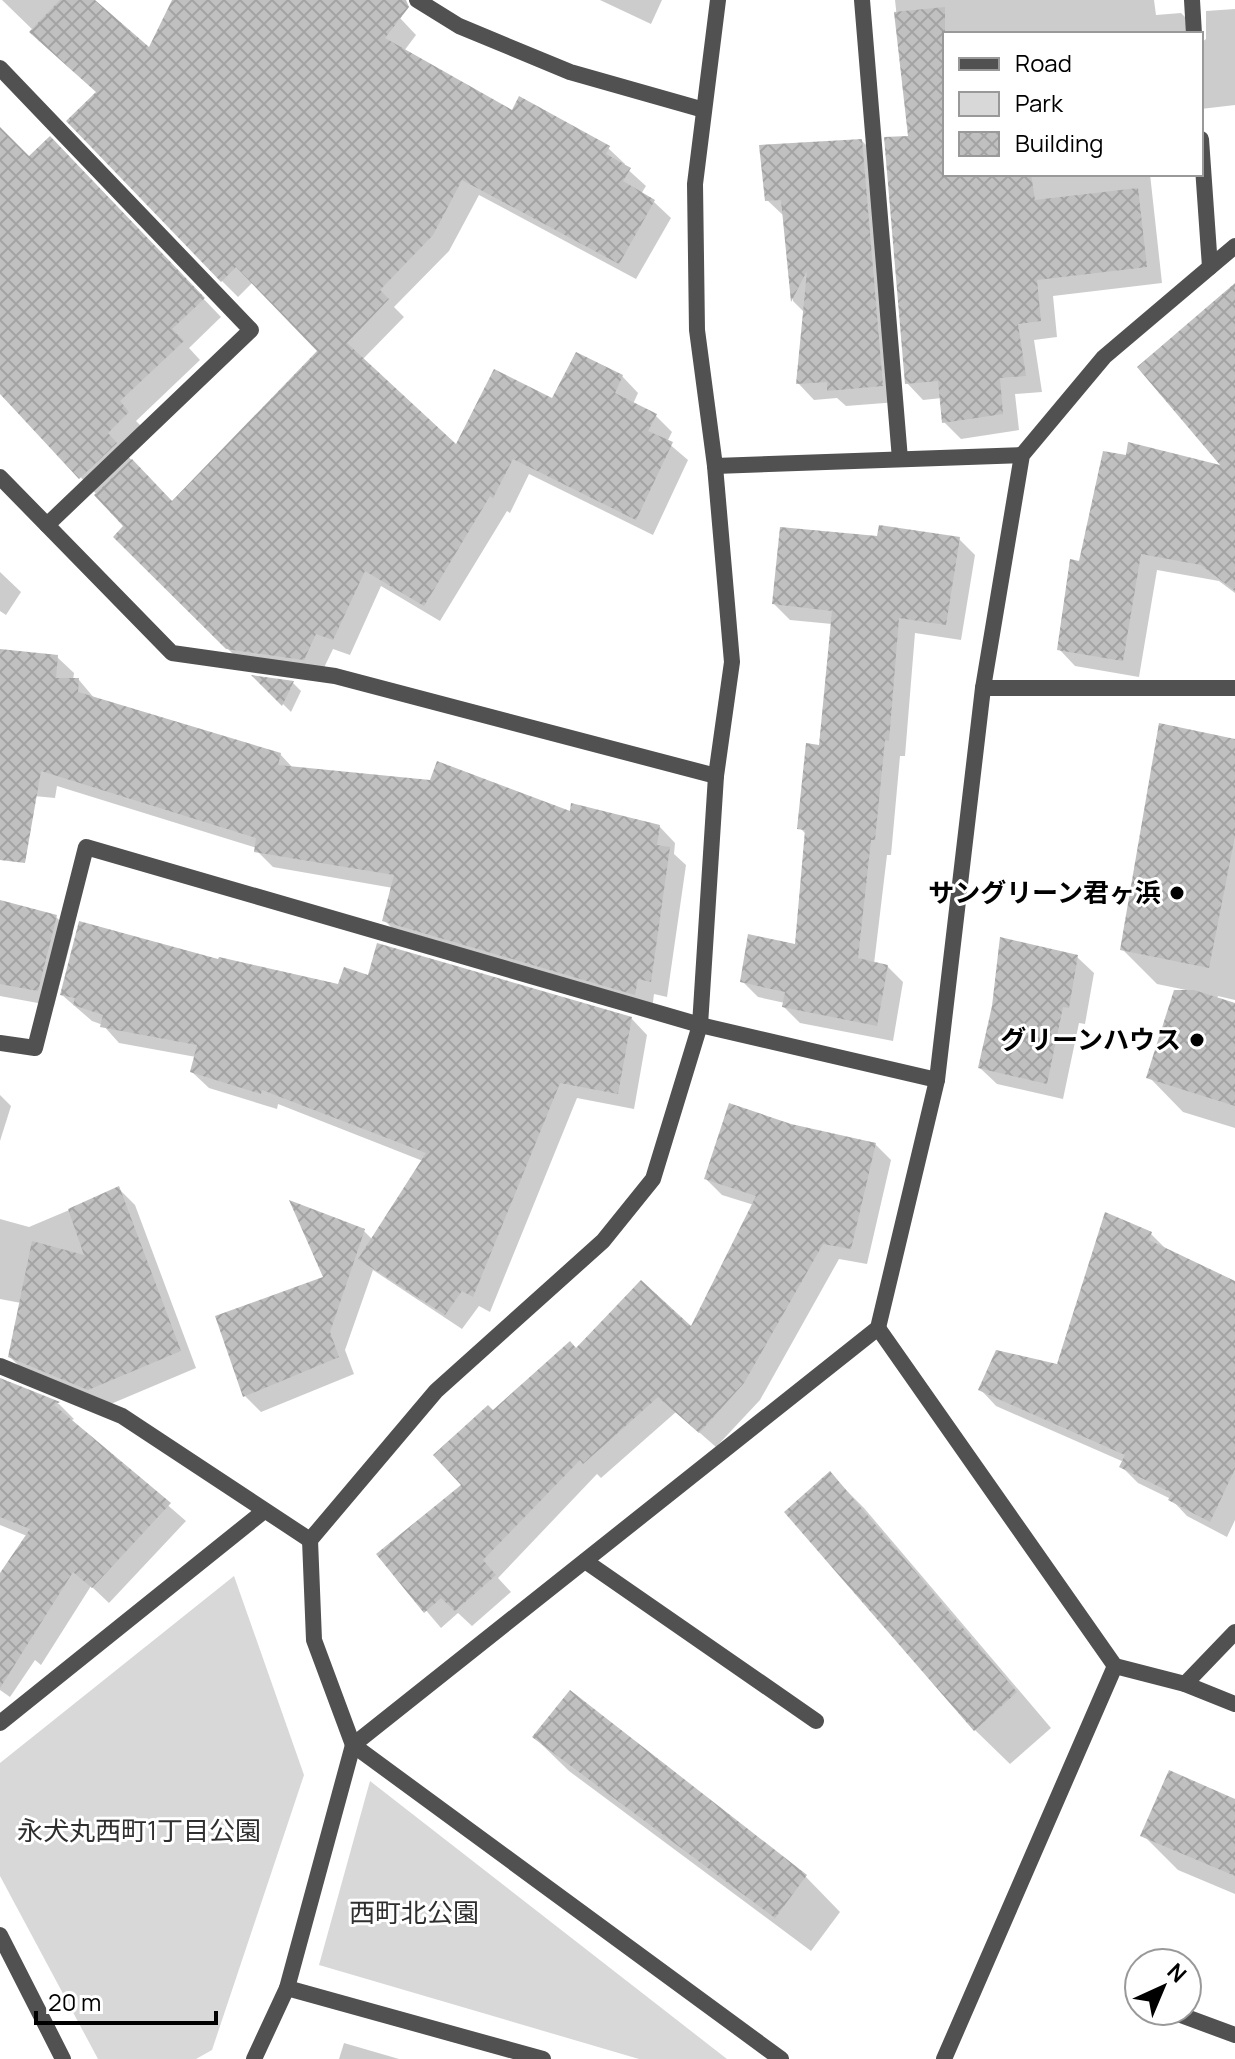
<svg xmlns="http://www.w3.org/2000/svg" width="1235" height="2059" viewBox="0 0 1235 2059" font-family="Manrope,'Noto Sans JP',sans-serif">
<style>
.green{fill:#d8d8d8}
.shadow{fill:#0003}
.building{fill:url(#building-cross-hatch)}
.lines{fill:none;stroke-linecap:round;stroke-linejoin:round}
.lane{stroke:#515151;stroke-width:16}
.street{stroke:#515151;stroke-width:16}
.poi-dot{fill:#000;stroke:#fff;stroke-width:3}
.labels{text-anchor:middle;stroke-width:6;stroke-linejoin:round;paint-order:stroke}
.poi-label{font-size:26px;font-weight:bold;fill:#000;stroke:#fff;text-anchor:end}
.park-label{font-size:26px;fill:#2f2f2f;stroke:#fff}
</style>
<defs>
<pattern id="building-cross-hatch" width="8" height="8" patternUnits="userSpaceOnUse" patternTransform="scale(2)"><rect width="8" height="8" fill="#c0c0c0"/><path d="M0 0l8 8M0 8l8-8" fill="none" stroke="#a3a3a3"/></pattern>
</defs>
<rect width="100%" height="100%" fill="#fff"/>
<g class="green">
<path d="M234,1576L304,1775L212,2050L196,2059H98L0,1876V1763Z"/>
<path d="M370,1781L727,2059H639L319,1965Z"/>
</g>
<g class="shadow">
<path d="M2,0H92L149,50L174,0H374L400,18L416,35L404,51L512,113L608,148L625,164L624,166L646,186L641,194L654,202L671,218L636,279L479,195L449,251L394,307L404,317L362,360L457,448L553,401L622,376L638,393L633,404L655,415L672,432L667,442L688,460L653,535L529,474L510,513L507,511L440,621L381,586L350,655L333,649L320,676L244,665L116,537L126,526L21,413L0,363V130L29,159L68,157L221,317L189,348L200,360L136,421L146,431L124,452L173,504L320,351L253,282L238,297L222,281L98,93Z"/>
<path d="M600,0H662L651,24Z"/>
<path d="M895,0H1154L1156,15L1181,13L1197,29L1198,34H945V174H1150L1162,283L1053,296L1057,337L1034,340L1042,392L1015,394L1019,430L961,439L944,422L942,398L923,400L907,383L910,138Z"/>
<path d="M1235,9V105L1201,109V43L1206,39V11Z"/>
<path d="M862,141L878,157L898,402L846,406L837,398L814,400L798,383L805,313L793,301L785,217L767,200Z"/>
<path d="M1235,285V593L1219,581L1157,570L1139,677L1075,666L1059,649L1081,563L1225,468Z"/>
<path d="M879,538L959,539L975,555L961,640L915,633L905,756H900L891,855H887L874,964L887,966L903,982L893,1041L800,1023L784,1007L785,1003L758,997L742,981L797,946L807,835L800,828L820,748L832,624L790,620L774,604Z"/>
<path d="M0,572L21,592L6,615L0,611Z"/>
<path d="M0,651L57,657L74,673L73,680H79L95,699L280,754L293,768L659,826L675,843L674,854L686,865L667,997L654,994L652,1010L401,937L385,921L393,888L273,867L257,851V848L57,786L55,798L2,793Z"/>
<path d="M257,678L293,683L301,691L291,712Z"/>
<path d="M1235,741V1000L1218,996L1217,999L1235,1005V1128L1183,1112L1149,1077L1186,990L1157,984L1122,949Z"/>
<path d="M0,902L56,917L73,933L54,1006L0,996Z"/>
<path d="M1077,957L1094,973L1085,1024L1079,1023L1063,1099L997,1084L980,1068Z"/>
<path d="M220,962L339,987L370,978L631,1018L647,1035L634,1109L577,1098L490,1312L479,1306L462,1329L373,1270L345,1350L354,1374L261,1412L245,1396L326,1278L364,1231L373,1240L423,1161L278,1104L277,1109L209,1088L192,1072L196,1057L119,1043L103,1025L92,1021L62,995Z"/>
<path d="M0,1095L11,1106L0,1141Z"/>
<path d="M791,1126L875,1144L891,1160L867,1264L839,1259L760,1400L716,1447L676,1412L601,1478L597,1474L498,1578L511,1592L472,1626L458,1613L441,1628L379,1555L464,1485L493,1413L577,1351L692,1329L754,1205L722,1195L706,1179Z"/>
<path d="M119,1189L135,1205L196,1368L106,1406L26,1373L10,1357L21,1303L0,1299V1219L29,1227Z"/>
<path d="M1106,1214L1151,1234L1168,1251L1235,1283V1520L1227,1537L1187,1516L1171,1499L1138,1483L1121,1466L1124,1462L996,1406L980,1389L1058,1367Z"/>
<path d="M5,1382L59,1404L74,1419L70,1421L186,1521L109,1603L91,1586L41,1665L35,1660L10,1697L0,1690V1576L27,1536L0,1525V1405Z"/>
<path d="M830,1474L864,1508L1051,1728L1010,1764L975,1730L786,1512Z"/>
<path d="M570,1692L806,1877L840,1912L811,1951L569,1771L534,1737Z"/>
<path d="M1235,1801V1894L1178,1870L1143,1835Z"/>
<path d="M344,2043L399,2059H339Z"/>
</g>
<g class="building">
<path d="M60,0H95L149,47L172,0H406L409,7L385,38L512,110L519,96L610,146L606,154L631,168L623,181L655,200L619,264L462,180L433,235L380,290L389,299L347,343L456,444L494,369L552,398L576,352L623,375L615,393L657,414L648,431L673,442L636,520L513,459L493,498L490,496L424,606L365,571L333,640L316,634L304,660L226,649L113,537L123,526L94,495L132,459L172,501L317,351L236,267L221,282L66,121L96,92L29,32Z"/>
<path d="M945,7V174H1031L1035,200L1138,188L1147,267L1037,280L1041,321L1018,324L1026,376L1000,378L1003,414L942,423L938,381L905,384L884,137L908,136L894,12Z"/>
<path d="M0,127L29,156L50,136L205,298L172,329L184,341L120,401L129,412L108,433L117,443L79,479L0,394Z"/>
<path d="M862,139L883,386L827,391V382L796,384L807,271L791,302L781,200L765,201L759,145Z"/>
<path d="M1235,283V591L1201,565L1141,554L1123,661L1057,650L1070,559L1079,561L1103,451L1126,455L1128,442L1220,465L1137,367Z"/>
<path d="M879,525L960,537L946,625L899,618L889,741L885,740L875,840H871L858,958L888,965L877,1026L782,1007L785,992L740,982L748,934L795,944L805,830L797,829L806,743L819,745L832,611L772,604L780,527L877,536Z"/>
<path d="M0,649L58,655L56,678H79L78,692L281,753L278,765L430,780L437,761L570,811L571,803L660,825L657,845L670,847L651,982L638,979L635,995L382,921L394,875L254,852L256,838L41,771L25,863L0,860Z"/>
<path d="M251,675L294,681L282,706Z"/>
<path d="M1159,723L1235,739V836L1209,968L1120,950Z"/>
<path d="M0,900L57,915L38,991L0,984Z"/>
<path d="M79,921L218,959L219,957L338,984L344,967L368,975L377,943L632,1017L618,1094L560,1083L473,1297L462,1291L445,1315L358,1259L426,1153L262,1090L261,1094L190,1072L197,1045L100,1027L103,1015L73,1005L75,998L60,995Z"/>
<path d="M1000,937L1078,955L1069,1008L1063,1007L1047,1084L978,1068L992,1006Z"/>
<path d="M1174,990H1194L1235,1003V1106L1146,1078Z"/>
<path d="M729,1103L791,1124L876,1143L851,1249L823,1244L744,1383L699,1433L658,1397L583,1464L580,1460L483,1560L496,1575L455,1611L441,1598L424,1613L376,1554L461,1485L433,1455L488,1405L493,1410L570,1341L576,1348L641,1280L691,1326L756,1196L704,1179Z"/>
<path d="M119,1186L181,1351L88,1390L8,1357L32,1241L84,1255L68,1209Z"/>
<path d="M289,1200L365,1229L330,1332L339,1357L243,1397L215,1316L323,1277Z"/>
<path d="M1105,1212L1152,1232L1149,1240L1235,1281V1469L1210,1522L1168,1500L1172,1493L1119,1467L1125,1455L978,1390L996,1350L1057,1364Z"/>
<path d="M0,1378L60,1402L54,1405L171,1503L92,1588L73,1572L0,1688V1573L30,1529L0,1517Z"/>
<path d="M830,1471L1017,1692L974,1731L784,1512Z"/>
<path d="M570,1690L807,1875L775,1918L532,1737Z"/>
<path d="M1169,1770L1235,1799V1876L1140,1836Z"/>
</g>
<g class="lines">
<g class="lane">
<path d="M417,0L459,26L570,72L704,110"/>
<path d="M585,1561L816,1721"/>
<path d="M1170,2011L1235,2035"/>
</g>
<g class="street">
<path d="M718,0L695,184L697,330L715,466L732,662L716,776L700,1025L653,1179L603,1241L436,1391L310,1540L314,1640L353,1745L781,2059"/>
<path d="M862,0L900,459"/>
<path d="M1192,0L1194,34"/>
<path d="M0,68L251,330L47,525"/>
<path d="M1201,139L1210,267"/>
<path d="M715,466L1022,455"/>
<path d="M0,477L172,653L335,676L716,776"/>
<path d="M983,688H1235"/>
<path d="M0,1043L35,1048L86,847L700,1025L937,1080"/>
<path d="M878,1328L1115,1666L1185,1684L1235,1704"/>
<path d="M0,1366L122,1416L310,1540"/>
<path d="M1185,1684L1235,1632"/>
<path d="M0,1723L264,1511"/>
<path d="M0,1935L63,2059"/>
<path d="M287,1988L543,2059"/>
<path d="M254,2059L287,1988L353,1745L878,1328L937,1080L983,688L1022,455L1104,357L1235,246"/>
<path d="M944,2059L1115,1666"/>
</g>
</g>
<g class="poi-dot">
<circle cx="1177" cy="893" r="8"/>
<circle cx="1197" cy="1040" r="8"/>
</g>
<g class="labels">
<g class="poi-label">
<text x="1161" y="902">サングリーン君ヶ浜</text>
<text x="1181" y="1049">グリーンハウス</text>
</g>
<g class="park-label">
<text x="139" y="1840">永犬丸西町1丁目公園</text>
<text x="414" y="1922">西町北公園</text>
</g>
</g>
<rect x="943" y="32" width="260" height="144" fill="#ffffff" stroke="#999999" stroke-width="2"/>
<rect x="959" y="58" width="40" height="12" fill="#515151" stroke="#999999" stroke-width="2"/>
<text x="1015" y="72" font-size="24" fill="#000000">Road</text>
<rect x="959" y="92" width="40" height="24" fill="#d8d8d8" stroke="#999999" stroke-width="2"/>
<text x="1015" y="112" font-size="24" fill="#000000">Park</text>
<rect x="959" y="132" width="40" height="24" fill="url(#building-cross-hatch)" stroke="#999999" stroke-width="2"/>
<text x="1015" y="152" font-size="24" fill="#000000">Building</text>
<g transform="translate(1163 1987) rotate(44)"><circle r="38" fill="#ffffff" stroke="#999999" stroke-width="2"/>
<path d="M0-6L14 30L0 20L-14 30Z" fill="#000000"/>
<text y="-12" font-size="22" font-weight="bold" text-anchor="middle" fill="#000000">N</text>
</g>
<path d="M36 2011v12h180v-12" fill="none" stroke="#000000" stroke-width="4"/>
<text x="48" y="2011" font-size="24" fill="#000000" stroke="#ffffff" stroke-width="6" paint-order="stroke">20 m</text>
</svg>
